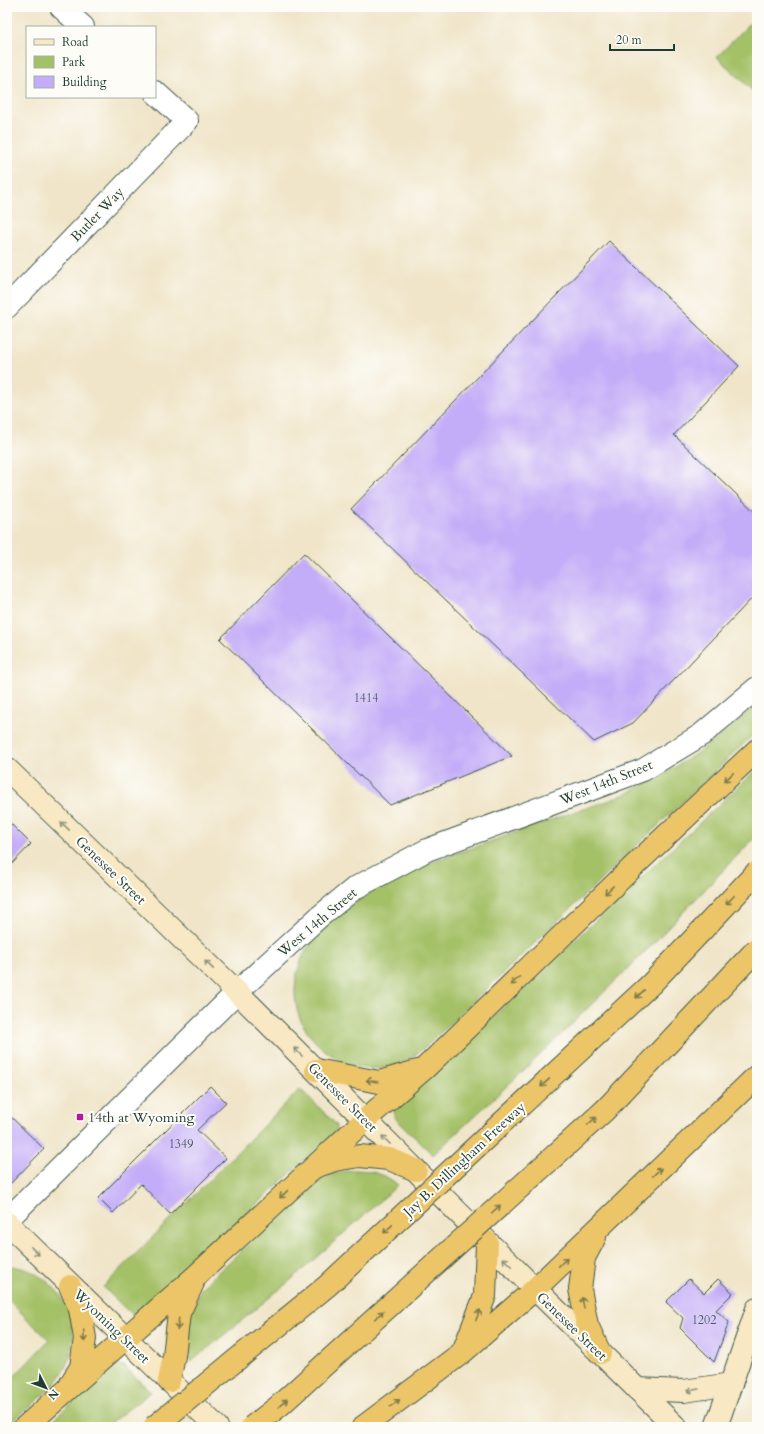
<svg xmlns="http://www.w3.org/2000/svg" width="764" height="1434" viewBox="0 0 764 1434" font-family="Cardo,serif">
<style>
.green{fill:#a5c167;stroke:#627f4e}
.building{fill:#c3acf8}
.lines{fill:none;stroke-linecap:round;stroke-linejoin:round}
.minor-casing{stroke:#3e564a;stroke-width:24}
.secondary-casing{stroke:#3e564a;stroke-width:24}
.motorway-casing{stroke:#3e564a;stroke-width:24}
.minor{stroke:#fff;stroke-width:22}
.secondary{stroke:#f8e8c3;stroke-width:22}
.motorway{stroke:#edc569;stroke-width:22}
.motorway-bridge-casing{stroke:#3e564a;stroke-width:24;stroke-linecap:butt}
.motorway-bridge{stroke:#edc569;stroke-width:22}
.oneway{stroke:#7c7a4c}
.oneway2{stroke:#8c927c}
.poi-dot{fill:#b5179e;stroke:#fdfcf7;stroke-width:1.5}
.labels{text-anchor:middle;stroke-width:4;stroke-linejoin:round;paint-order:stroke}
.number-label{font-size:12px;fill:#485965}
.street-label{font-size:14px;fill:#1f3d34;stroke:#fdfcf7}
.poi-label{font-size:14px;fill:#1f3d34;stroke:#fdfcf7;text-anchor:start}
</style>
<rect width="100%" height="100%" fill="#fdfcf7"/>
<filter id="ink" filterUnits="userSpaceOnUse"><feTurbulence type="fractalNoise" baseFrequency=".025" numOctaves="2"/><feDisplacementMap in="SourceGraphic" scale="8" xChannelSelector="R" yChannelSelector="G"/><feConvolveMatrix kernelMatrix="1 2 1 2 8 2 1 2 1" color-interpolation-filters="sRGB"/></filter>
<filter id="wash" filterUnits="userSpaceOnUse"><feTurbulence type="fractalNoise" baseFrequency=".012" numOctaves="4" result="noise"/><feDisplacementMap in="SourceGraphic" scale="16" xChannelSelector="R" yChannelSelector="G"/><feGaussianBlur stdDeviation="0.9" result="paint"/><feColorMatrix in="noise" values="0 0 0 0 0 0 0 0 0 0 0 0 0 0 0 0 0 1.4 0 .05"/><feComposite in="paint" operator="in"/></filter>
<g filter="url(#wash)">
<rect width="100%" height="100%" fill="#f0e5c9"/>
<g class="green">
<path d="M757,16V95L717,57Z"/>
<path d="M757,705V731L432,1041C422,1049 413,1058 402,1063C388,1069 367,1070 353,1066C338,1062 314,1044 306,1030C286,1000 295,957 319,933C348,904 386,882 423,865C443,857 464,851 484,844C513,833 543,823 573,812C589,807 607,802 623,795C675,771 714,743 757,705Z"/>
<path d="M757,769V835L644,953L539,1056L433,1155L394,1117V1110Z"/>
<path d="M300,1089L336,1124L337,1127L336,1131L139,1314L136,1316L130,1313L103,1287Z"/>
<path d="M354,1170C370,1170 386,1174 398,1185L292,1279L191,1362L185,1341L186,1325L202,1287L312,1185C326,1176 338,1172 354,1170Z"/>
<path d="M7,1266C37,1266 68,1293 72,1324C75,1341 71,1359 62,1374C53,1390 22,1412 7,1426V1384L49,1340L7,1299Z"/>
<path d="M115,1364L124,1366L151,1392L105,1427H45Z"/>
</g>
<g id="blocks">
<g class="building">
<path d="M609,241L739,366L674,435L757,514V593L633,723L594,742L351,509Z"/>
<path d="M304,553L512,756L390,805L220,639Z"/>
<path d="M7,820L31,844L7,869Z"/>
<path d="M210,1086L226,1102L197,1130L226,1158L170,1214L141,1184L113,1213L98,1198Z"/>
<path d="M7,1113L44,1149L7,1187Z"/>
<path d="M689,1279L704,1293L718,1279L733,1293L716,1310L729,1322L714,1362L680,1328L683,1318L666,1302Z"/>
</g>
</g>
</g>
<g filter="url(#ink)">
<use href="#blocks" fill-opacity="0" stroke="#3e564a" stroke-width="1"/>
<g class="lines">
<defs>
<g id="minor">
<path d="M61,7L83,27"/>
<path d="M7,307L187,121L155,92"/>
<path d="M7,1220L237,992L319,917L355,888L427,850L643,770L701,735L757,688"/>
</g>
<g id="secondary">
<path d="M7,769L237,992L535,1289L676,1427"/>
<path d="M7,1223L217,1427"/>
<path d="M637,1389L684,1391L731,1384"/>
<path d="M716,1427L757,1309"/>
</g>
<g id="motorway">
<path d="M316,1070L379,1082L417,1071"/>
<path d="M318,1166L335,1160L360,1156L389,1159L416,1170"/>
<path d="M595,1237L584,1258L580,1289L587,1325L600,1353"/>
<path d="M70,1286L80,1309L85,1338L81,1367L71,1383"/>
<path d="M464,1349L485,1296L487,1242"/>
<path d="M169,1381L174,1356L179,1313L193,1283"/>
<path d="M25,1427L197,1275L366,1119L424,1069L637,863L757,750"/>
<path d="M363,1427L463,1352L535,1289L757,1076"/>
</g>
</defs>
<use href="#minor" class="minor-casing"/>
<use href="#secondary" class="secondary-casing"/>
<use href="#motorway" class="motorway-casing"/>
<use href="#minor" class="minor"/>
<use href="#secondary" class="secondary"/>
<use href="#motorway" class="motorway"/>
<defs>
<g id="motorway-bridge">
<path d="M154,1427L327,1286L651,984L757,872"/>
<path d="M252,1427L279,1406L605,1110L757,949"/>
</g>
</defs>
<use href="#motorway-bridge" class="motorway-bridge-casing"/>
<use href="#motorway-bridge" class="motorway-bridge"/>
</g>
<defs><path id="oneway-shaft" d="M-6 0H5M1.5-3L5.5 0L1.5 3" fill="none" stroke-width="1.6" stroke-linecap="round" stroke-linejoin="round"/></defs>
<g class="oneway">
<use href="#oneway-shaft" transform="translate(729 777) rotate(137)"/>
<use href="#oneway-shaft" transform="translate(609 890) rotate(136)"/>
<use href="#oneway-shaft" transform="translate(730 900) rotate(134)"/>
<use href="#oneway-shaft" transform="translate(515 981) rotate(136)"/>
<use href="#oneway-shaft" transform="translate(640 994) rotate(137)"/>
<use href="#oneway-shaft" transform="translate(372 1081) rotate(-171)"/>
<use href="#oneway-shaft" transform="translate(545 1083) rotate(137)"/>
<use href="#oneway-shaft" transform="translate(592 1121) rotate(-42)"/>
<use href="#oneway-shaft" transform="translate(657 1172) rotate(-44)"/>
<use href="#oneway-shaft" transform="translate(284 1194) rotate(137)"/>
<use href="#oneway-shaft" transform="translate(496 1209) rotate(-42)"/>
<use href="#oneway-shaft" transform="translate(388 1229) rotate(137)"/>
<use href="#oneway-shaft" transform="translate(563 1262) rotate(-44)"/>
<use href="#oneway-shaft" transform="translate(583 1303) rotate(-100)"/>
<use href="#oneway-shaft" transform="translate(379 1315) rotate(-42)"/>
<use href="#oneway-shaft" transform="translate(478 1315) rotate(-68)"/>
<use href="#oneway-shaft" transform="translate(178 1324) rotate(97)"/>
<use href="#oneway-shaft" transform="translate(84 1336) rotate(87)"/>
<use href="#oneway-shaft" transform="translate(283 1403) rotate(-41)"/>
<use href="#oneway-shaft" transform="translate(395 1403) rotate(-37)"/>
</g>
<g class="oneway2">
<use href="#oneway-shaft" transform="translate(65 826) rotate(-136)"/>
<use href="#oneway-shaft" transform="translate(209 965) rotate(-136)"/>
<use href="#oneway-shaft" transform="translate(298 1052) rotate(-135)"/>
<use href="#oneway-shaft" transform="translate(386 1140) rotate(-135)"/>
<use href="#oneway-shaft" transform="translate(35 1251) rotate(45)"/>
<use href="#oneway-shaft" transform="translate(507 1262) rotate(-135)"/>
<use href="#oneway-shaft" transform="translate(693 1390) rotate(170)"/>
</g>
</g>
<rect class="poi-dot" x="76" y="1113" width="8" height="8" rx="2"/>
<g class="labels">
<g class="number-label">
<text x="366" y="702">1414</text>
<text x="181" y="1148">1349</text>
<text x="704" y="1324">1202</text>
</g>
<g class="street-label">
<text transform="translate(97 214) rotate(-46)" y="5">Butler Way</text>
<text transform="translate(606 782) rotate(-22)" y="5">West 14th Street</text>
<text transform="translate(111 870) rotate(44)" y="5">Genessee Street</text>
<text transform="translate(317 922) rotate(-40)" y="5">West 14th Street</text>
<text transform="translate(343 1097) rotate(45)" y="5">Genessee Street</text>
<text transform="translate(464 1159) rotate(-43)" y="5">Jay B. Dillingham Freeway</text>
<text transform="translate(112 1326) rotate(44)" y="5">Wyoming Street</text>
<text transform="translate(572 1326) rotate(44)" y="5">Genessee Street</text>
</g>
<g class="poi-label">
<text x="88" y="1122">14th at Wyoming</text>
</g>
</g>
<rect width="764" height="1434" fill="none" stroke="#fdfcf7" stroke-width="24"/>
<rect x="26" y="26" width="130" height="72" fill="#fdfcf7" stroke="#a4b0a9"/>
<rect x="34" y="39" width="20" height="6" fill="#f8e8c3" stroke="#a4b0a9"/>
<text x="62" y="46" font-size="12" fill="#1f3d34">Road</text>
<rect x="34" y="56" width="20" height="12" fill="#a5c167" stroke="#a4b0a9"/>
<text x="62" y="66" font-size="12" fill="#1f3d34">Park</text>
<rect x="34" y="76" width="20" height="12" fill="#c3acf8" stroke="#a4b0a9"/>
<text x="62" y="86" font-size="12" fill="#1f3d34">Building</text>
<g transform="translate(46 1388) rotate(132)" stroke="#fdfcf7" stroke-width="3" paint-order="stroke">
<path d="M0-3L7 15L0 10L-7 15Z" fill="#1f3d34"/>
<text y="-6" font-size="11" font-weight="bold" text-anchor="middle" fill="#1f3d34">N</text>
</g>
<path d="M610 44v6h64v-6" fill="none" stroke="#1f3d34" stroke-width="2"/>
<text x="616" y="44" font-size="12" fill="#1f3d34" stroke="#fdfcf7" stroke-width="3" paint-order="stroke">20 m</text>
</svg>
